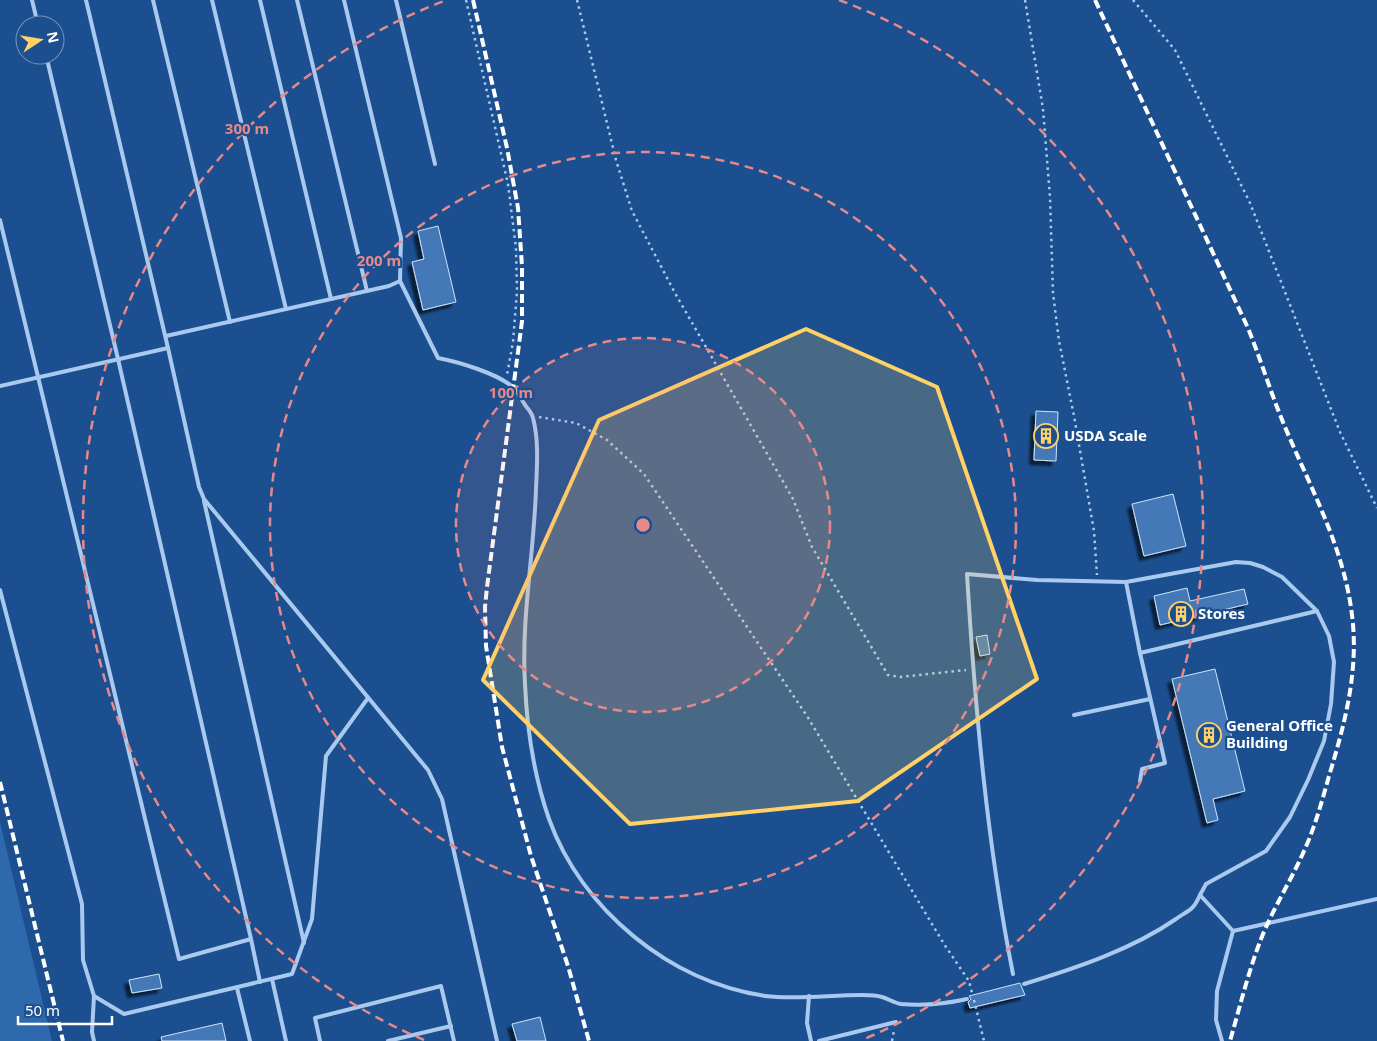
<svg xmlns="http://www.w3.org/2000/svg" width="1377" height="1041" viewBox="0 0 1377 1041" font-family="'Noto Sans',sans-serif">
<style>
.green{fill:#2e69ad}
.building{fill:#4478b7;stroke:#cfe3fa;filter:url(#shadow)}
.lines{fill:none;stroke-linecap:round;stroke-linejoin:round}
.path{stroke:#a9c9ee;stroke-width:2.5;stroke-dasharray:2.5 4;stroke-linecap:butt}
.lane{stroke:#a9c9ee;stroke-width:4}
.rail{stroke:#fff;stroke-width:4;stroke-dasharray:9 4;stroke-linecap:butt}
.marked{fill:#ffd166;fill-opacity:0.2;stroke:#ffd166;stroke-width:4;stroke-linejoin:round}
.ring{fill:none;stroke:#e88989;stroke-width:2.5;stroke-dasharray:9 6}
.labels{text-anchor:middle;stroke-width:4.5;stroke-linejoin:round;paint-order:stroke}
.poi-label{font-size:15px;font-weight:bold;fill:#fff;stroke:#1b4f8f;text-anchor:start}
.centre{fill:#e88989;stroke:#1b4f8f;stroke-width:2.5}
.ring-label{font-size:15px;text-anchor:middle;font-weight:bold;fill:#e88989;stroke:#1b4f8f;stroke-width:4.5;stroke-linejoin:round;paint-order:stroke}
</style>
<defs>
<filter id="shadow"><feDropShadow dx="-4.5" dy="4.5" stdDeviation="1" flood-color="#0009"/></filter>
</defs>
<rect width="100%" height="100%" fill="#1b4f8f"/>
<path class="green" d="M0,822L52,1041H0Z"/>
<g class="building">
<path d="M438,226L456,302L423,310L412,262L424,259L418,231Z"/>
<path d="M1036,411L1058,412L1056,461L1034,460Z"/>
<path d="M1173,494L1186,546L1144,556L1132,504Z"/>
<path d="M1187,588L1190,601L1244,589L1248,604L1160,625L1154,596Z"/>
<path d="M987,635L990,654L980,656L976,637Z"/>
<path d="M1215,669L1245,791L1213,799L1218,820L1207,823L1172,679Z"/>
<path d="M159,974L162,988L132,993L129,980Z"/>
<path d="M1020,983L1025,995L970,1008L968,1002L971,999L969,996Z"/>
<path d="M540,1017L546,1041H517L512,1024Z"/>
<path d="M222,1023L226,1041H162L161,1037Z"/>
</g>
<g class="lines">
<g class="path">
<path d="M466,0L508,184L516,248L517,291L513,342L507,375"/>
<path d="M577,0L616,160L632,211L675,293L793,499L812,547L888,675L900,677L966,670"/>
<path d="M1025,0L1043,109L1050,197L1053,293L1059,341L1074,416L1094,531L1097,575"/>
<path d="M1133,0L1175,50L1250,203L1340,432L1377,508"/>
<path d="M539,417L576,423L607,440L644,474L807,716L944,944L969,981L972,993"/>
<path d="M974,1000L984,1041"/>
<path d="M892,1041L894,1030"/>
</g>
<g class="lane">
<path d="M32,0L38,25"/>
<path d="M153,0L230,322"/>
<path d="M212,0L286,309"/>
<path d="M260,0L331,299"/>
<path d="M297,0L367,291"/>
<path d="M344,0L401,238L400,281"/>
<path d="M396,0L435,164"/>
<path d="M46,55L118,359L251,939"/>
<path d="M0,220L179,959L251,939L260,982"/>
<path d="M166,336L389,286L400,281L438,358C459,362 499,374 514,388C518,393 522,400 525,405C528,409 532,413 533,418C539,440 537,467 536,489C534,554 521,619 525,684C527,730 534,776 549,819C582,910 670,982 765,996C796,1000 830,995 862,995C868,995 876,995 882,997C889,999 894,1003 901,1004C924,1006 945,1004 967,999"/>
<path d="M168,348L199,487L204,499L428,770L442,799L497,1041"/>
<path d="M0,386L168,348L86,0"/>
<path d="M204,501L304,943"/>
<path d="M1126,582L1140,653"/>
<path d="M0,590L82,904L83,960L94,996L124,1014L292,974L312,919L326,756L368,698"/>
<path d="M1074,715L1150,699"/>
<path d="M1140,781L1142,769L1165,763L1140,653L1317,611"/>
<path d="M1013,974C987,843 975,708 967,574L1037,580L1126,582L1236,562L1250,563L1263,567L1282,577L1317,611L1329,636L1334,662L1331,704L1324,741L1308,780L1290,817L1266,851L1206,884L1200,895L1233,931L1377,899"/>
<path d="M272,979L286,1041"/>
<path d="M1024,984C1076,968 1131,950 1176,919C1181,915 1188,912 1192,908C1196,904 1198,899 1200,895"/>
<path d="M237,988L250,1041"/>
<path d="M809,996L807,1023L811,1041"/>
<path d="M94,1041L92,1032L94,996"/>
<path d="M320,1041L315,1018L441,986L454,1041"/>
<path d="M388,1041L451,1026"/>
<path d="M819,1041L896,1022"/>
<path d="M1222,1041L1216,1020L1217,991L1233,931"/>
</g>
<g class="rail">
<path d="M473,0L507,148L518,208L522,266V321L518,352L487,587L485,607L486,646L502,747L531,856L568,966L589,1041"/>
<path d="M1095,0L1248,328C1261,360 1271,394 1285,427C1311,489 1344,548 1352,615C1359,671 1345,723 1329,776C1322,801 1315,827 1304,851C1290,883 1270,913 1258,947C1247,977 1239,1010 1230,1041"/>
<path d="M0,782L63,1041"/>
</g>
</g>
<path class="marked" d="M806,329L937,387L1037,679L858,801L630,824L483,680L599,420Z"/>
<circle cx="643" cy="525" r="187" fill="#e88989" fill-opacity=".12"/>
<g class="ring">
<circle cx="643" cy="525" r="187"/>
<circle cx="643" cy="525" r="373"/>
<path d="M424 1040A560 560 0 0 1 447 0M839 0A560 560 0 0 1 862 1040"/>
</g>
<defs>
<symbol id="building-ring" viewBox="-11 -11 22 22"><circle r="9.5" fill="#1b4f8f" stroke="#ffd166" stroke-width="1.5"/><path d="M-4-6H4V6H1V3H-1V6H-4ZM-2.5-4.3h1.7v1.8h-1.7ZM.8-4.3h1.7v1.8H.8ZM-2.5-1h1.7V.8h-1.7ZM.8-1h1.7V.8H.8Z" fill="#ffd166"/></symbol>
</defs>
<g fill-rule="evenodd">
<use href="#building-ring" x="1032" y="422" width="28" height="28"/>
<use href="#building-ring" x="1167" y="600" width="28" height="28"/>
<use href="#building-ring" x="1195" y="721" width="28" height="28"/>
</g>
<g class="labels">
<g class="poi-label">
<text x="1064" y="441">USDA Scale</text>
<text x="1198" y="619">Stores</text>
<text x="1226" y="731">General Office<tspan x="1226" dy="17">Building</tspan></text>
</g>
</g>
<circle cx="643" cy="525" r="8" class="centre"/>
<g class="ring-label">
<text x="247" y="134">300 m</text>
<text x="379" y="266">200 m</text>
<text x="511" y="398">100 m</text>
</g>
<g transform="translate(40 40) rotate(78)"><circle r="24" fill="#1b4f8f" stroke="#7695bc"/>
<path d="M0-4L9 19L0 12L-9 19Z" fill="#ffd166"/>
<text y="-8" font-size="14" font-weight="bold" text-anchor="middle" fill="#ffffff">N</text>
</g>
<path d="M18 1016v8h94v-8" fill="none" stroke="#ffffff" stroke-width="2.5"/>
<text x="25" y="1016" font-size="15" fill="#ffffff" stroke="#1b4f8f" stroke-width="4" paint-order="stroke">50 m</text>
</svg>
